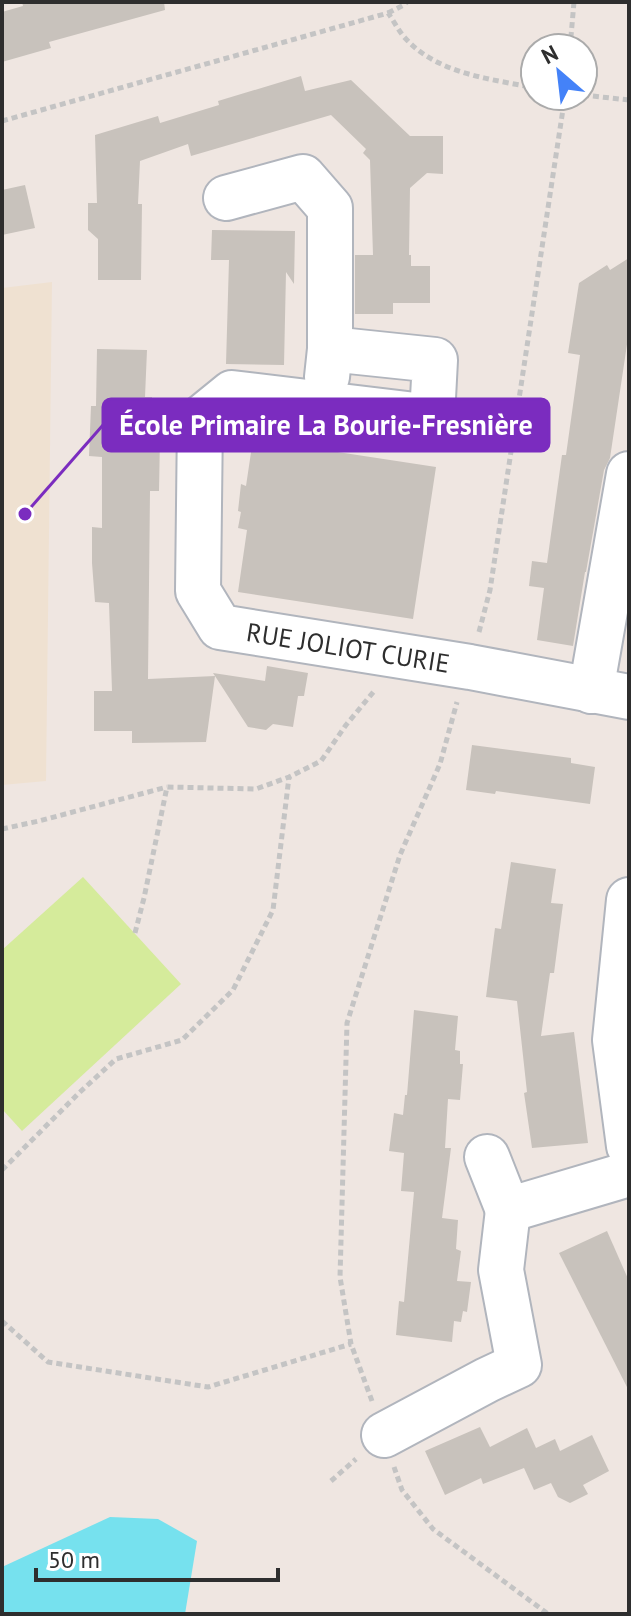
<svg xmlns="http://www.w3.org/2000/svg" width="631" height="1616" viewBox="0 0 631 1616" font-family="'PT Sans',sans-serif">
<style>
.education{fill:#efe1d1}
.pitch{fill:#d5eb9b}
.water{fill:#76e1ee}
.building{fill:#c8c2bc}
.lines{fill:none;stroke-linecap:round;stroke-linejoin:round}
.minor-casing{stroke:#b1b5bd;stroke-width:48}
.path{stroke:#c4c4c4;stroke-width:5;stroke-dasharray:6 4;stroke-linecap:butt}
.minor{stroke:#fff;stroke-width:44}
.labels{text-anchor:middle;stroke-width:8;stroke-linejoin:round;paint-order:stroke}
.street-label{font-size:26px;fill:#2e2e2e;stroke:#fff}
.leader{fill:none;stroke:#7b2cbf;stroke-width:3}
.callout-dot{fill:#7b2cbf;stroke:#fff;stroke-width:3}
.callout{fill:#7b2cbf;stroke:#7b2cbf;stroke-width:3}
.callout-label{font-size:28px;text-anchor:middle;font-weight:bold;fill:#fff}
</style>
<rect width="100%" height="100%" fill="#efe6e1"/>
<path class="education" d="M52,282L46,781L2,785V288Z"/>
<path class="pitch" d="M83,877L181,984L22,1131L2,1109V950Z"/>
<path class="water" d="M110,1517L158,1519L197,1541L185,1614H2V1567Z"/>
<g class="building">
<path d="M22,2H164L165,10L49,42L51,48L2,62V12L23,6Z"/>
<path d="M301,76L305,91L351,80L410,136H443V174L427,173L410,188L409,255H411V266H430V303H393V314H355V255H373L370,160L363,153L366,149L331,115L191,156L188,144L140,161L138,204H142L141,280H98V239L88,230V203H97L95,135L158,116L160,123L219,105L218,101Z"/>
<path d="M25,185L35,228L2,235V190Z"/>
<path d="M212,230L295,231L294,284L286,272L284,365L226,364L229,260H211Z"/>
<path d="M629,258V331L610,458L604,470L586,572H585L573,646L537,640L544,588L529,586L532,561L547,563L562,455H566L580,355L568,353L579,283L607,265L610,270Z"/>
<path d="M97,349L147,350L145,397H152L150,437H160L159,491H150L148,679L215,676L213,673L265,681L267,666L308,673L304,696H298L293,727L273,724L266,730L248,727L215,676L206,742L132,743V731H94V691H112L109,603L95,602L92,563V527L102,528V457L89,456L91,406H96Z"/>
<path d="M253,439L436,467L413,619L238,592L247,530L238,528L241,512L238,511L241,484L246,486Z"/>
<path d="M472,745L571,758V763L595,767L590,804L496,791L495,794L466,790Z"/>
<path d="M511,862L556,869L551,903L563,904L554,973H550L541,1036L574,1032L588,1143L532,1148L524,1093L527,1092L517,1001L486,997L495,928L501,929Z"/>
<path d="M414,1010L458,1016L455,1050L460,1051V1064H463L460,1100L448,1099L445,1148H451L442,1218L458,1220L456,1249L461,1251L457,1281L471,1282L467,1312L463,1311L461,1322L454,1321L452,1342L396,1335L399,1301L404,1302L414,1192L401,1191L404,1153L389,1151L394,1113L403,1115L405,1095H407Z"/>
<path d="M607,1231L629,1281V1391L559,1253Z"/>
<path d="M480,1427L490,1447L527,1428L536,1448L555,1439L560,1451L592,1435L609,1471L583,1485L588,1494L570,1503L558,1497L551,1483L534,1490L524,1468L483,1484L481,1478L445,1495L425,1451Z"/>
</g>
<g class="lines">
<defs>
<g id="minor">
<path d="M226,198L303,177L330,208V349L327,377"/>
<path d="M330,349L435,360L432,417L232,393L200,419L198,591L220,627L470,667L629,697"/>
<path d="M591,691L629,474"/>
<path d="M629,900L615,1040L629,1146"/>
<path d="M487,1157L508,1210L629,1174"/>
<path d="M384,1435L487,1380L519,1365L501,1270L508,1210"/>
</g>
</defs>
<use href="#minor" class="minor-casing"/>
<g class="path">
<path d="M388,13L404,5L407,2"/>
<path d="M570,48L574,2"/>
<path d="M583,95L629,100"/>
<path d="M2,121L388,13C394,21 399,32 406,39C438,74 491,79 535,88"/>
<path d="M479,632L490,590L565,96"/>
<path d="M2,829L39,821L167,787"/>
<path d="M135,933L144,898L167,787L256,789L289,777L321,761L346,725L375,690"/>
<path d="M2,1170L79,1093L116,1059L182,1040L233,990L273,910L289,777"/>
<path d="M2,1321L48,1362L208,1387L351,1344"/>
<path d="M372,1401L351,1344L340,1277L347,1023L400,855L440,764L457,702"/>
<path d="M394,1467L402,1490L433,1529L548,1614"/>
<path d="M331,1481L356,1459"/>
</g>
<use href="#minor" class="minor"/>
</g>
<g class="labels">
<g class="street-label">
<text transform="translate(348 648) rotate(9)" y="9">RUE JOLIOT CURIE</text>
</g>
</g>
<path class="leader" d="M25 514L103 425"/>
<circle class="callout-dot" cx="25" cy="514" r="8"/>
<rect class="callout" x="103" y="399" width="446" height="52" rx="8"/>
<g class="callout-label">
<text x="326" y="435">École Primaire La Bourie-Fresnière</text>
</g>
<rect width="631" height="1616" fill="none" stroke="#2e2e2e" stroke-width="8"/>
<g transform="translate(559 72) rotate(332)"><circle r="38" fill="#ffffff" stroke="#ababab" stroke-width="2"/>
<path d="M0-6L14 30L0 20L-14 30Z" fill="#4482f8"/>
<text y="-12" font-size="22" font-weight="bold" text-anchor="middle" fill="#2e2e2e">N</text>
</g>
<path d="M36 1568v12h242v-12" fill="none" stroke="#2e2e2e" stroke-width="4"/>
<text x="48" y="1568" font-size="24" fill="#2e2e2e" stroke="#ffffff" stroke-width="6" paint-order="stroke">50 m</text>
</svg>
